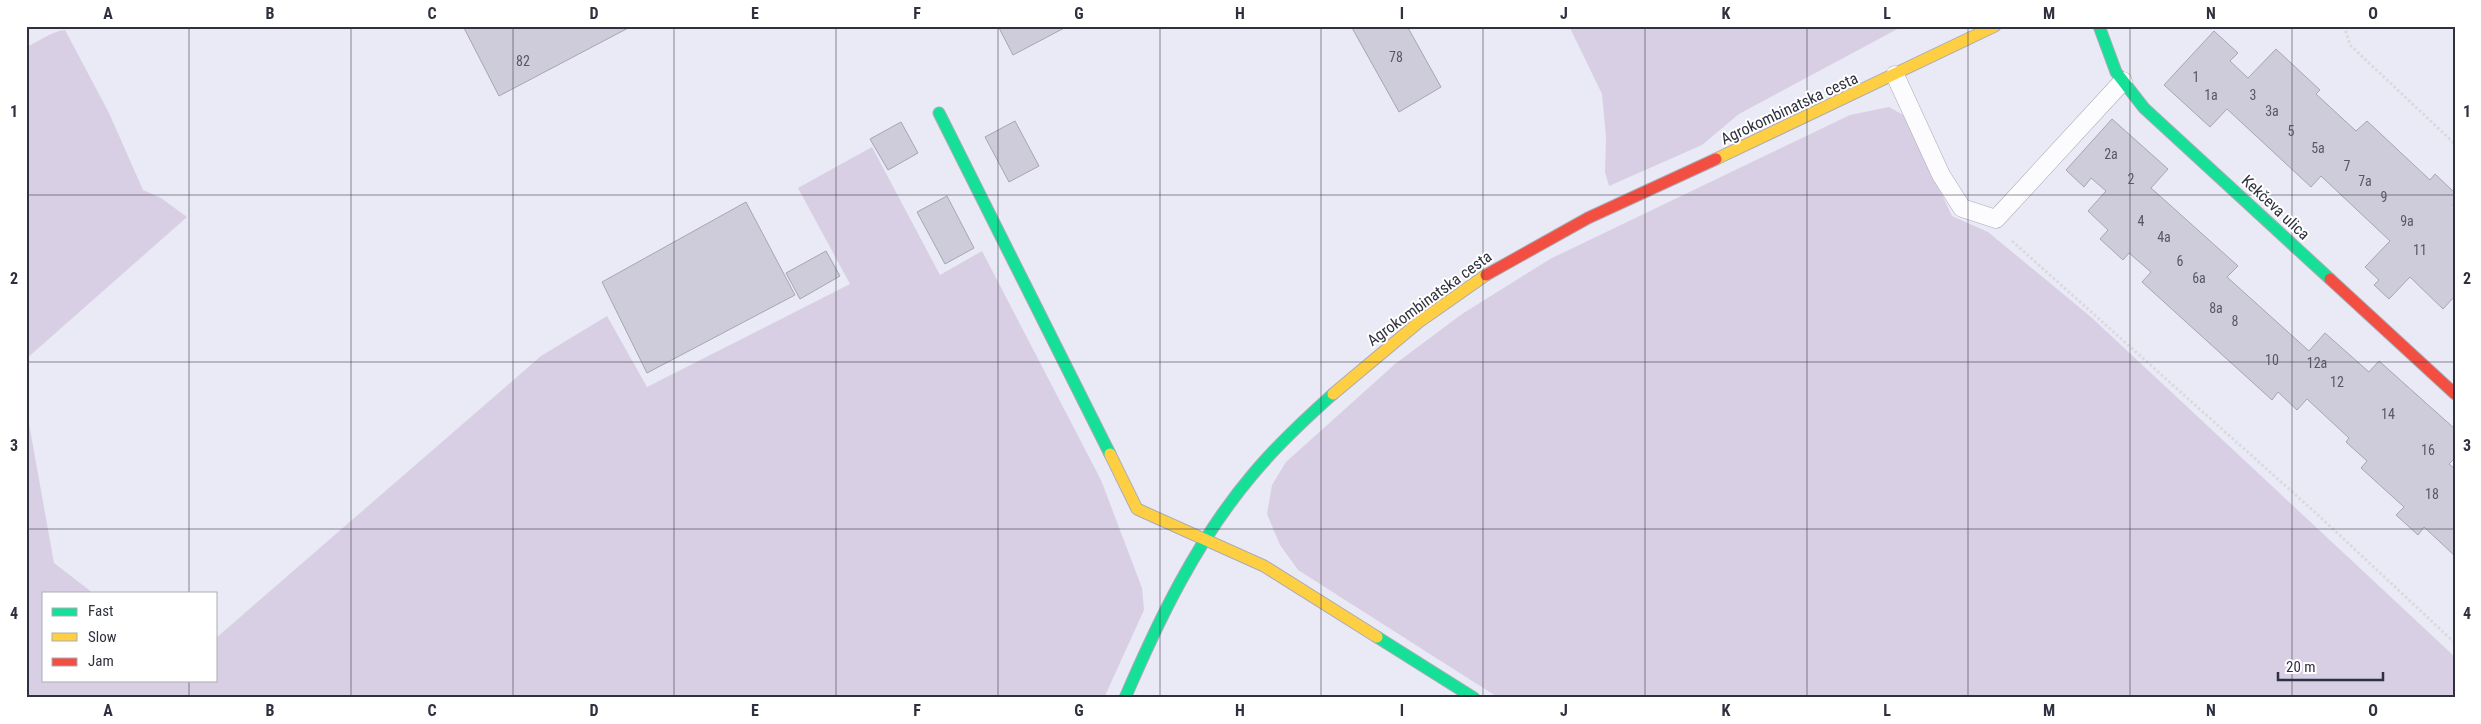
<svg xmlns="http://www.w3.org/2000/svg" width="2481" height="724" viewBox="0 0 2481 724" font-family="'Roboto Condensed',sans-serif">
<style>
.green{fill:#d9cfe4}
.building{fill:#ceccdb;stroke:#a6a5b0}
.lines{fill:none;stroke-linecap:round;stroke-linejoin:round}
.lane-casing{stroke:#aaabb6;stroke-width:19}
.fast-casing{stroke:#aaabb6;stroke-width:13}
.slow-casing{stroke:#aaabb6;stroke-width:13}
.jam-casing{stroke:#aaabb6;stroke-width:13}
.path{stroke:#dadadd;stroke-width:3;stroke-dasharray:2.5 2.5;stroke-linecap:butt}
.lane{stroke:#fcfcfe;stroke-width:18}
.fast{stroke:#16e098;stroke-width:11}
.slow{stroke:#ffcf43;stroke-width:11}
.jam{stroke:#f24e42;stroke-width:11}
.grid{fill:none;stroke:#2f313e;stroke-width:1;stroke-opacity:0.55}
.labels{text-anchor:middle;stroke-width:4;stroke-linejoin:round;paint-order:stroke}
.number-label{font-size:14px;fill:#575865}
.street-label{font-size:16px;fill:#2f313e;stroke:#fff}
.neatline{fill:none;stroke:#2f313e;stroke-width:2}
.grid-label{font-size:16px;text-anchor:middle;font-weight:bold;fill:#2f313e}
</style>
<rect width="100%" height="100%" fill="#e9eaf5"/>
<g class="green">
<path d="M1569,26H1903L1739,114L1702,145L1609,186L1605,172L1606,137L1602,94Z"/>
<path d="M65,30L109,113L143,190L161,198L187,217L26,359V47C41,41 49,32 65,30Z"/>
<path d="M1889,107L1905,116L1952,216L1988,232L2091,317L2455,657V698H1499L1298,570L1280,545L1267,514L1272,485L1286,462L1395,364L1462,314L1550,259L1850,115Z"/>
<path d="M872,147L940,275L982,251L1101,480L1142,588L1144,610L1104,698H26V407L54,563L93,593H44V680H216V638L541,356L607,316L647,387L850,284L798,188Z"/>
</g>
<g class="building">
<path d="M463,26H632L499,96Z"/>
<path d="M998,26H1068L1013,55Z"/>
<path d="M1351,26H1407L1441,87L1399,112Z"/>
<path d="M2214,31L2238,53L2230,61L2248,78L2276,49L2320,90L2316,94L2356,131L2367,121L2430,180L2435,174L2455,193L2453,206L2455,208V296L2443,309L2410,277L2389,299L2374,285L2379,280L2365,267L2390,241L2321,176L2311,187L2227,109L2210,127L2164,85Z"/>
<path d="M2112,119L2168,169L2151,188L2238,266L2227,277L2309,351L2325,333L2369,372L2379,361L2455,429V458L2449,464L2455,469V556L2424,527L2418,535L2396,515L2404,507L2361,468L2367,461L2346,442L2349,438L2307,399L2297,410L2278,392L2272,400L2142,282L2151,272L2129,253L2123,260L2100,239L2108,230L2088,211L2106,191L2091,178L2084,187L2066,170Z"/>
<path d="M1015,121L1039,166L1009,182L985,137Z"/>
<path d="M901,122L918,153L888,170L870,139Z"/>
<path d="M947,196L974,248L945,264L917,212Z"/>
<path d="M746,202L795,295L647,373L602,282Z"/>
<path d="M826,251L840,276L800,299L786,273Z"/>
</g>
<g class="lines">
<defs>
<path id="lane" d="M1895,75L1941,175L1962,208L1996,219L2123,81"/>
<g id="fast">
<path d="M2099,26L2116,72L2144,108L2330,279"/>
<path d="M939,113L1110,454"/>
<path d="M1377,637L1474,698"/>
<path d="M1125,698C1159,619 1197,540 1253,474C1277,445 1305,419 1333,394"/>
</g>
<g id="slow">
<path d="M1716,159L1995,26"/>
<path d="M1333,394L1419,322L1486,275"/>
<path d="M1110,454L1137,509L1264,566L1377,637"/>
</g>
<g id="jam">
<path d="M1486,275L1588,218L1716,159"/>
<path d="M2330,279L2455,394"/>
</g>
</defs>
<use href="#lane" class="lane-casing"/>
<use href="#fast" class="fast-casing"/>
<use href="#slow" class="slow-casing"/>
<use href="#jam" class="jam-casing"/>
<g class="path">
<path d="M2344,26L2350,45L2455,144"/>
<path d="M2012,241L2318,515L2455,643"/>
</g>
<use href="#lane" class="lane"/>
<use href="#fast" class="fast"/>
<use href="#slow" class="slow"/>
<use href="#jam" class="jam"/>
</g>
<path class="grid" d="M189,26V593M351,26V698M513,26V698M674,26V698M836,26V698M998,26V698M1160,26V698M1321,26V698M1483,26V698M1645,26V698M1807,26V698M1968,26V698M2130,26V698M2292,26V698M26,195H2455M26,362H2455M26,529H2455M189,680V698"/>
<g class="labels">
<g class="number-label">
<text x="1396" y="62">78</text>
<text x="523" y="66">82</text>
<text x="2196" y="82">1</text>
<text x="2211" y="100">1a</text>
<text x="2253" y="100">3</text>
<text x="2272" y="116">3a</text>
<text x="2291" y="136">5</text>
<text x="2318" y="153">5a</text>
<text x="2111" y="159">2a</text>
<text x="2347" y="171">7</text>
<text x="2131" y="184">2</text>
<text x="2365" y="186">7a</text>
<text x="2384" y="202">9</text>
<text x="2141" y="226">4</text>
<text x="2407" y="226">9a</text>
<text x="2164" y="242">4a</text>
<text x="2420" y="255">11</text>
<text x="2180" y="266">6</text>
<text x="2199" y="283">6a</text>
<text x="2216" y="313">8a</text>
<text x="2235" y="326">8</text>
<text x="2272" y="365">10</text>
<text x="2317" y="368">12a</text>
<text x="2337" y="387">12</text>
<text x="2388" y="419">14</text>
<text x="2428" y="455">16</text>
<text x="2432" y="499">18</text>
</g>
<g class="street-label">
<text transform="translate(1789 108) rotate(-25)" y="6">Agrokombinatska cesta</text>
<text transform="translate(2276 207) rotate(43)" y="6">Kekčeva ulica</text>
<text transform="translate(1429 298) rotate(-36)" y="6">Agrokombinatska cesta</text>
</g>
</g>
<rect width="2481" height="724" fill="none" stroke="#ffffff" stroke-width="55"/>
<rect x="42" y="592" width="175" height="90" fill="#ffffff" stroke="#acadb2"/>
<rect x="52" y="608" width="25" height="8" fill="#16e098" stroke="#acadb2"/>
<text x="88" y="616" font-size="15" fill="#2f313e">Fast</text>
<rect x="52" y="633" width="25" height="8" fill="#ffcf43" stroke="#acadb2"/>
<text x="88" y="642" font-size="15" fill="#2f313e">Slow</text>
<rect x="52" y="658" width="25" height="8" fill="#f24e42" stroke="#acadb2"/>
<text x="88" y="666" font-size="15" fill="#2f313e">Jam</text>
<path d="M2278 672v8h105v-8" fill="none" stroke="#2f313e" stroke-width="2.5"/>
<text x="2286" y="672" font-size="15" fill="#2f313e" stroke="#ffffff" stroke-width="4" paint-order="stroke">20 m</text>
<rect x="28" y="28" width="2426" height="668" class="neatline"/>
<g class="grid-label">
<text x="108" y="19">A</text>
<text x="270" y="19">B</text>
<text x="432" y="19">C</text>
<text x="594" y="19">D</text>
<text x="755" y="19">E</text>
<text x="917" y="19">F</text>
<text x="1079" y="19">G</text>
<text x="1240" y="19">H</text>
<text x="1402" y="19">I</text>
<text x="1564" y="19">J</text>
<text x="1726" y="19">K</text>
<text x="1887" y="19">L</text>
<text x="2049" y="19">M</text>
<text x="2211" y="19">N</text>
<text x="2373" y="19">O</text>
<text x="14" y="117">1</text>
<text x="2467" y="117">1</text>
<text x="14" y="284">2</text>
<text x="2467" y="284">2</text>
<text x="14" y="451">3</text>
<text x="2467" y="451">3</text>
<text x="14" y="619">4</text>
<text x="2467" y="619">4</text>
<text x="108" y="716">A</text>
<text x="270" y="716">B</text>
<text x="432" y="716">C</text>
<text x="594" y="716">D</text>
<text x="755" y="716">E</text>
<text x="917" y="716">F</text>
<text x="1079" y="716">G</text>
<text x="1240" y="716">H</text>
<text x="1402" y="716">I</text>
<text x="1564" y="716">J</text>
<text x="1726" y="716">K</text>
<text x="1887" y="716">L</text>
<text x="2049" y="716">M</text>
<text x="2211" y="716">N</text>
<text x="2373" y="716">O</text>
</g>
</svg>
